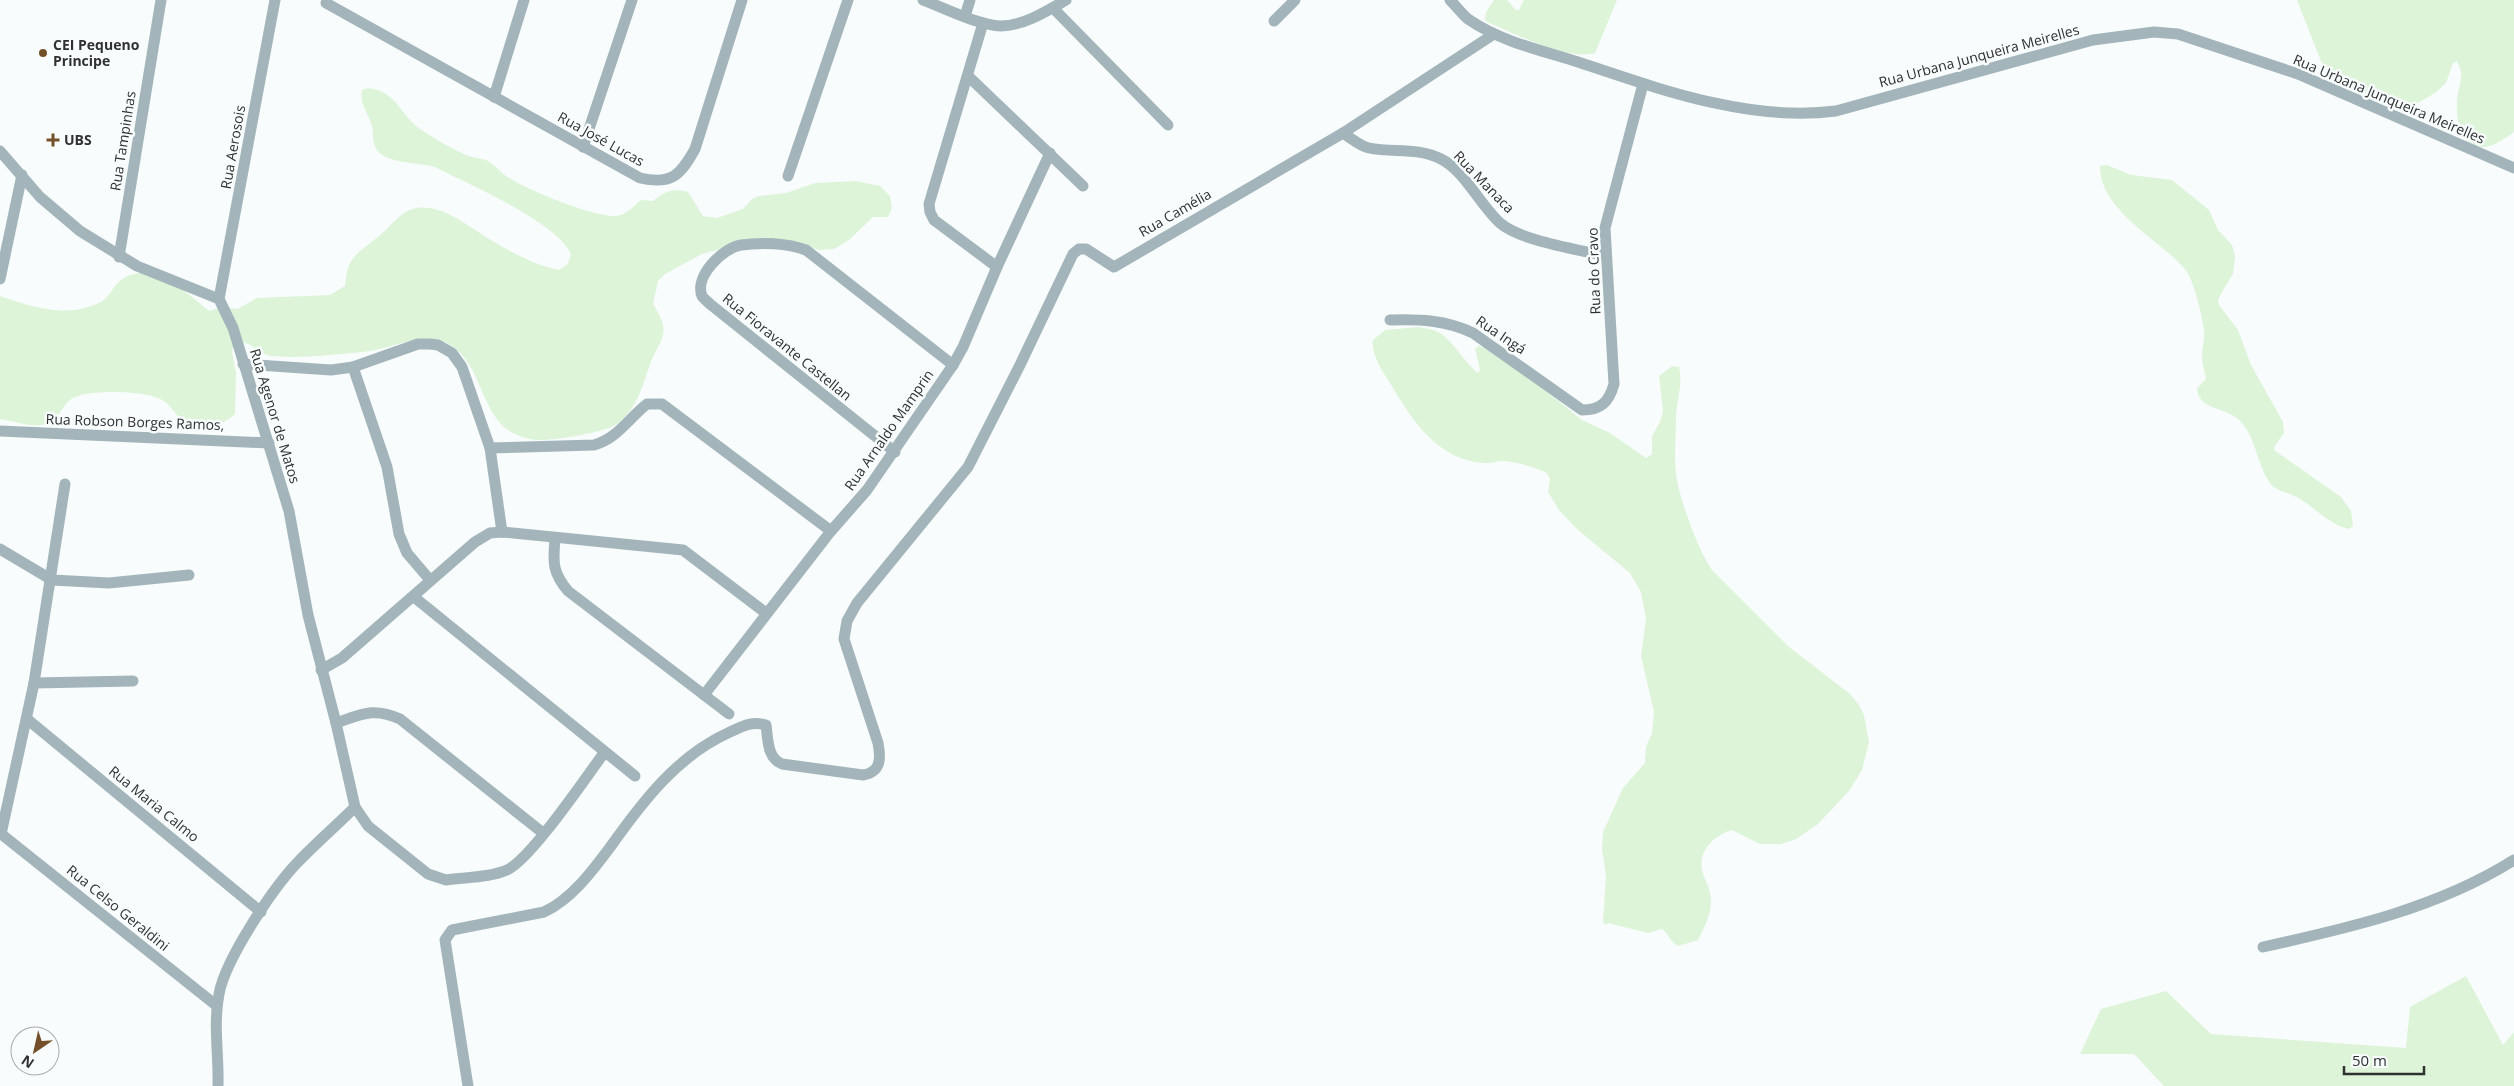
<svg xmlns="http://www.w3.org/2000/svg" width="2514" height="1086" viewBox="0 0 2514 1086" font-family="'Open Sans',sans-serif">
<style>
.green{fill:#ddf4d9}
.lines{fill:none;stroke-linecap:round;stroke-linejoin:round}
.minor{stroke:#a3b5ba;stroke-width:11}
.poi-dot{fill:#735029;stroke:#f8fcfc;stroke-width:2}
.labels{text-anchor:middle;stroke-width:5;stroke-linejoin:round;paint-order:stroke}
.poi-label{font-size:14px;font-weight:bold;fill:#303232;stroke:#f8fcfc;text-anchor:start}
.street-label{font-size:14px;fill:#303232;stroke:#f8fcfc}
</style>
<rect width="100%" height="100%" fill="#f8fcfc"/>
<g class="green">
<path d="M1494,0H1507L1516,10H1519L1524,0H1617L1595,53C1566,61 1517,34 1489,23L1485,20L1486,12Z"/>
<path d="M2297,0H2514V132C2502,140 2487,153 2472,144C2458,136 2456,114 2457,99C2458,90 2462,80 2461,72C2460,68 2458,64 2457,61L2453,63L2446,83L2435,93L2418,103L2402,107L2386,105L2360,96L2340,86L2326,74Z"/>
<path d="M368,88C398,92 399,114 420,129C435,139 450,148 466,155C473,158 482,158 488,161C495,165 500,172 506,176C524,189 595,218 616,216C626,215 634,206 641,200L653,201C665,191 673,188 688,192L703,216L717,218L743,209L752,199L759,196L786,193L815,183L856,181L880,186L890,196L892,208L888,217H873L849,240L834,249L820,250L783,242L744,243L702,254L665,274L658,281L653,304C674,337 659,337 648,370C642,389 634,412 617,424C603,433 552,441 536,440C525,439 512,434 504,427C479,404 479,357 445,342C422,332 393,348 370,351C342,354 301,359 272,356C259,354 251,342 238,341L234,344L232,351L236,373L235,414C220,428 204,428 184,424C178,417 171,406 164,401C149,390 88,389 73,398C59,406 62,421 42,425C28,427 14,421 0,419V296C33,307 67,319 101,302C109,298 114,285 121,280C151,258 187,293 209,311L223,307L238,309L257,298L330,295L345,286C348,254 357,255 380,235C391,226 401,211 416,208C445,204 472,230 496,243C515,254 537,266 559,270L568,264L571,254C557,222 468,184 435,167C419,162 380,164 375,146C372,139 374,130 371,123C367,111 359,103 362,90Z"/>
<path d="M2107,165L2131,175L2172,180L2209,210L2218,230L2232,245L2235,256L2233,274L2223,290L2218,300L2219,305L2238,330L2251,365L2283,422L2284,433L2275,446L2274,450L2341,497L2351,511L2353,526L2349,529C2326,524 2311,502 2290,494C2283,491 2275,490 2270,483C2257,465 2256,437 2240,421C2227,407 2197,410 2197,388L2206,379C2205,372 2202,364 2202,357C2202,348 2205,339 2204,330C2202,316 2194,280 2185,269C2160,240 2099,210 2100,166Z"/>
<path d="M1418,327C1424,328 1432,329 1438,332C1451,338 1463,361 1478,373L1480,370L1475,349L1478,346L1486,348L1518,369L1582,420L1610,433L1646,458L1652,454V436L1660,422L1663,411L1659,376L1672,366L1679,367C1683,383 1677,400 1676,416C1676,435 1674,455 1676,474C1679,498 1698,550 1712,570L1789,647L1850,694L1859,705L1864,715L1869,742L1862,770L1849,791L1818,824L1796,839L1781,844H1760L1732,830C1715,835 1698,850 1702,870C1704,879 1711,890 1711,899C1712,912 1704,929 1698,940L1678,946C1670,942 1669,934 1662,929L1648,933L1608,923L1606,925L1603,922L1606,876L1602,849L1603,832L1623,788L1645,763L1646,747L1652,733L1654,712L1641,656L1646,619L1641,592L1630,573L1578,530L1559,510L1548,492L1550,479L1547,473C1534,467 1518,462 1503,461C1497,461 1490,464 1484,463C1440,461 1413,422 1393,388C1385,373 1371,358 1373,340L1385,330Z"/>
<path d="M2466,976L2503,1045L2514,1032V1086H2164L2134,1054H2080L2101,1009L2166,991L2211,1034L2406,1048L2410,1007Z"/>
</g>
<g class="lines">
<g class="minor">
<path d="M923,0C945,8 977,25 1001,26C1023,26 1047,11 1066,0"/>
<path d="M1450,0C1456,6 1462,14 1468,19C1501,42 1544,51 1581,63C1662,90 1750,122 1836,111L2093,40L2154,32L2178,34L2298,74L2514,168"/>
<path d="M326,3L640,178C671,185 680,176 695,149L742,0"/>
<path d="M1053,8L1168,125"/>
<path d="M965,16L970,0"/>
<path d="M1274,21L1295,0"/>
<path d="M983,23L929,204L930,212L934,220L997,267"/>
<path d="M968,76L1083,186"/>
<path d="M494,97L524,0"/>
<path d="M1343,133C1351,138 1360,146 1369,148C1394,153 1417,147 1441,159C1464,170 1480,205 1500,223C1521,241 1577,249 1605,256"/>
<path d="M583,147L632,0"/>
<path d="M0,151L40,197L80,231L137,266L219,299L233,328L289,511L308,615L336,723L355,807L368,826L428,874L446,880C465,877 489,878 507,870C531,859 586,777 604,753"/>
<path d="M788,176L848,0"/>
<path d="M119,257L161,0"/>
<path d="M0,279L22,175"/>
<path d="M219,299L275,0"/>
<path d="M1390,320C1419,319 1446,320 1473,333L1582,410C1601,410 1609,402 1614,384L1605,228L1643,84"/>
<path d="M243,364L331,370L353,367L418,344H430L438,345L452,353L462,367L490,448L502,532"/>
<path d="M353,367L387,467L399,534L407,553L430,580"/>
<path d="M0,431L269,443"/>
<path d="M490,448L594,445C618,438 628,419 647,404H662L831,531"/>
<path d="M895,452L710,304C708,302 704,299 702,296C694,276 723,248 741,245C761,242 787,243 806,250L953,365"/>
<path d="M555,538C553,562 552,572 568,591L729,714"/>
<path d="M0,549L52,580L109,583L189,575"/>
<path d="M414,597L635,776"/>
<path d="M321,670L342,658L475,542L490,533L502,532L683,550L766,613"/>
<path d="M34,683L133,681"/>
<path d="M704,695L831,531L867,490L953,365L963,347L997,267L1050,153"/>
<path d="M27,719L261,912"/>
<path d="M336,723C362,714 374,707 400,719L543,833"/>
<path d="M0,833L217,1006"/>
<path d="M1,834L34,683L65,484"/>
<path d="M2263,947C2349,928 2438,908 2514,860"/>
<path d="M218,1086C219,1056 213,1024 219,994C225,960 273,888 297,863C315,844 336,826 355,807"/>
<path d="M468,1086L445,940L452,930L544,912C572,899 593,870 611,846C643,801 678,755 730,732C743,726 751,721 766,725C768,739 767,758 782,764L863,775C881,772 881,759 878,743L844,639L847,621L857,603L968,467L1020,365L1073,254L1079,249H1086L1114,267L1343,133L1494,34"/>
</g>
</g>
<g class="poi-dot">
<circle cx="43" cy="53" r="5"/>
<path d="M50.5 132.5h5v5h5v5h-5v5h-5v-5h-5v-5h5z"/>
</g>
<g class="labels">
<g class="poi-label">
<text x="53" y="50">CEI Pequeno<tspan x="53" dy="16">Principe</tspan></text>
<text x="64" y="145">UBS</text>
</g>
<g class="street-label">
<text transform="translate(1979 56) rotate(-15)" y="5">Rua Urbana Junqueira Meirelles</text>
<text transform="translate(2389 99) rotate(23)" y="5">Rua Urbana Junqueira Meirelles</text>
<text transform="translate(601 139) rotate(29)" y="5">Rua José Lucas</text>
<text transform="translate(123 141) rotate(-81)" y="5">Rua Tampinhas</text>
<text transform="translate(233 147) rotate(-80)" y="5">Rua Aerosois</text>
<text transform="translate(1484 182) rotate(46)" y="5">Rua Manaca</text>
<text transform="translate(1175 213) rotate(-30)" y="5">Rua Camélia</text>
<text transform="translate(1594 271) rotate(-92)" y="5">Rua do Cravo</text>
<text transform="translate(1501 335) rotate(34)" y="5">Rua Ingá</text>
<text transform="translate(787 347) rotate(39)" y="5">Rua Fioravante Castellan</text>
<text transform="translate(275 416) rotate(73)" y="5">Rua Agenor de Matos</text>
<text transform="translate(135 422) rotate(2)" y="5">Rua Robson Borges Ramos,</text>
<text transform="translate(889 430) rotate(-55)" y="5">Rua Arnaldo Mamprin</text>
<text transform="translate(154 804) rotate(39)" y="5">Rua Maria Calmo</text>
<text transform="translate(118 908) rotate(39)" y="5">Rua Celso Geraldini</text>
</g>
</g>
<g transform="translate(35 1051) rotate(214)"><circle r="24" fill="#f8fcfc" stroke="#a8abab"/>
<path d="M0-4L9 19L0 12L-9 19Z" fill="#735029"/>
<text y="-8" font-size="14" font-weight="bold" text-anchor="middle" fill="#303232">N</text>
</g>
<path d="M2344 1066v8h80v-8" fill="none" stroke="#303232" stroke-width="2.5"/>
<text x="2352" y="1066" font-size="15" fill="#303232" stroke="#f8fcfc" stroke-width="4" paint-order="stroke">50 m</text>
</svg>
